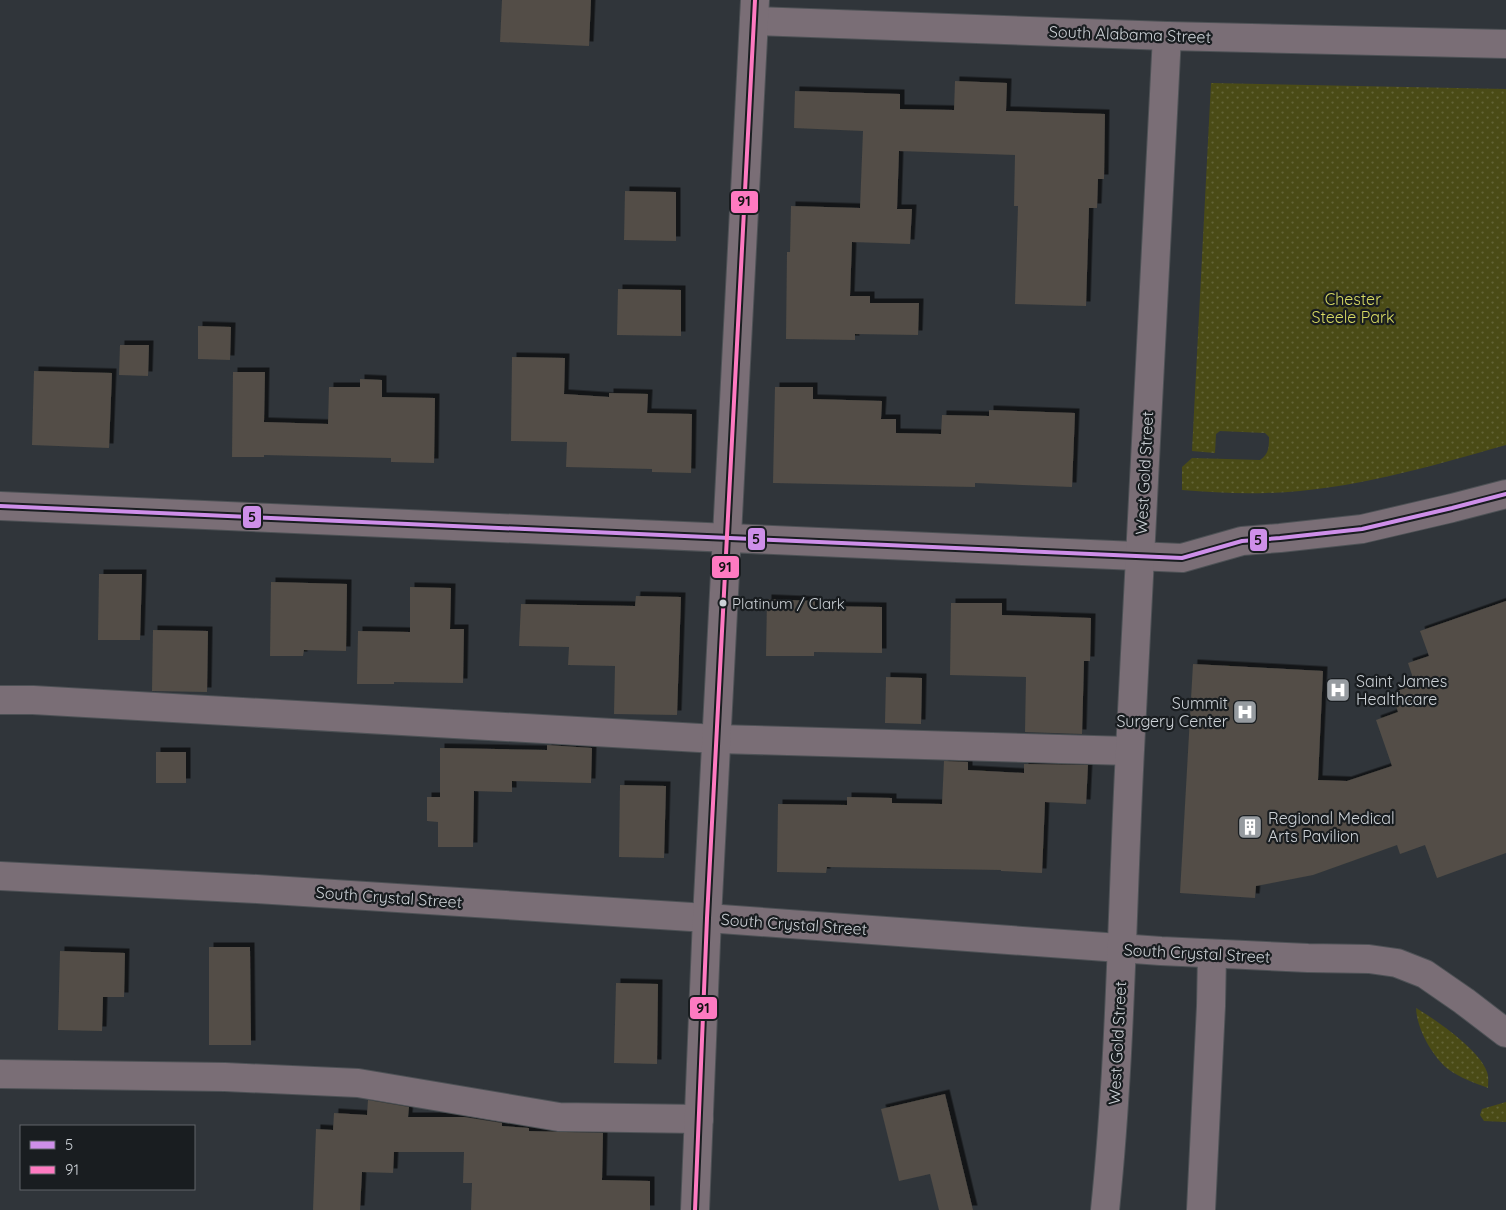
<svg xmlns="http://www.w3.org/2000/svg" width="1506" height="1210" viewBox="0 0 1506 1210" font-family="Quicksand,sans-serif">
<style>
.grass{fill:url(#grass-dots)}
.building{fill:#524d46;filter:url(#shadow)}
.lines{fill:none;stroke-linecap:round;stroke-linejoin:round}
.minor-casing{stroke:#4d5155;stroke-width:30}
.minor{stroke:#7a6e76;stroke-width:28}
.bus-1-casing{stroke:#191d20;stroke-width:8}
.bus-2-casing{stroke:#191d20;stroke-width:8}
.bus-1{stroke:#ce8fe9;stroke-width:4}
.bus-2{stroke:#fe7ac1;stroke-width:4}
.bus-dot{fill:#cdd2d7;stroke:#191d20;stroke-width:2}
.labels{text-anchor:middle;stroke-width:4.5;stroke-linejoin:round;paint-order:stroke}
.bus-label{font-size:15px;fill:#cdd2d7;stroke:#191d20;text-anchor:start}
.street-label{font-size:16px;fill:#cdd2d7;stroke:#191d20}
.park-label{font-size:16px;fill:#d8db64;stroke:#191d20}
.poi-label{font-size:16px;fill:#cdd2d7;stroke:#191d20;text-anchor:start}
.line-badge{stroke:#191d20;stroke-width:2}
.pale-badge-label{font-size:14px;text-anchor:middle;font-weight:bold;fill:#111}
</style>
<defs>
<pattern id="grass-dots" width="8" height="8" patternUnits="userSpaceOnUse" patternTransform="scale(1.25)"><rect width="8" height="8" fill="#4a4b16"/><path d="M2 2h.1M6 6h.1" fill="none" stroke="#636437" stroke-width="1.8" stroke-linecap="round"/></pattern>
<filter id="shadow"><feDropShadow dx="4.5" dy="-4.5" stdDeviation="0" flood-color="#0009"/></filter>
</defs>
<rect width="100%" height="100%" fill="#30353a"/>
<g class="grass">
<path d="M1211,83L1506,89V445C1428,467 1348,491 1266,493C1238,494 1210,492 1182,490V467L1192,458L1260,460C1269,454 1269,447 1269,437L1265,433L1220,431L1216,434L1215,453L1192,451Z"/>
<path d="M1416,1008C1436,1020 1480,1050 1487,1072C1489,1077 1488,1083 1488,1088C1475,1083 1460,1078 1448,1069C1432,1056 1417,1029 1416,1008Z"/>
<path d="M1506,1102V1122L1484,1121L1480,1115L1482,1109Z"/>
</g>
<g class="building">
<path d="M502,0H591L589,46L500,42Z"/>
<path d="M955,81L1007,83L1006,111L1105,114L1104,179H1098L1097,208H1089L1086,306L1015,304L1018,206H1014L1015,155L899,151L897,209H912L910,244L852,242L850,296H870V303H919L918,335L855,334V340L786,339L787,252H790L791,206L860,208L863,131L794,128L795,91L900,94V109L954,110Z"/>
<path d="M625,191L676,192V241L624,240Z"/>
<path d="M618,289L681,290V336L617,335Z"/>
<path d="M198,326L231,327L230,360L198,359Z"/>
<path d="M120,345H149L148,376L119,375Z"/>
<path d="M512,357L565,358L564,394L609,397V393L648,394L647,413L692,414L691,473L652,472V469L566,467L567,442L511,441Z"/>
<path d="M34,371L112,373L109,448L32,445Z"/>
<path d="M233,372H265L264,422L328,424L329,387H360V379L382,380V397L435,398L434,463L391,462V458L264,455V457H232Z"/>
<path d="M775,387H813V399L882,401L881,419H896V433L941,434L942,415L989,416V410L1075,413L1072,487L975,483V487L773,483Z"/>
<path d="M99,574H142L140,640H98Z"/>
<path d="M271,582L347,584L346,651L304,650L303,656H270Z"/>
<path d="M410,587L451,588L450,629H464L463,683L394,682V684H357L358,631L410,632Z"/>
<path d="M636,596L681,597L677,715L614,714L615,666L568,665L569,647L519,646L521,604L635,606Z"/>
<path d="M767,599L815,601V606L882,607V653L814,652V656H766Z"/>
<path d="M1506,601V853L1437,878L1425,845L1400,854L1397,845L1313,875L1256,886L1255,898L1180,893L1193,664L1323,671L1318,780L1347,781L1392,766L1376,720L1398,712L1392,693L1415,684L1408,663L1429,656L1420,631Z"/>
<path d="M951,603H1002V615L1091,618L1090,661H1084L1082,734L1025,732L1026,677L950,675Z"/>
<path d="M153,630L208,631L207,692L152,691Z"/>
<path d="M886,677L922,678L921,724L885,723Z"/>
<path d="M547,745L592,748L591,783L512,781V792L474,791L473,847H438V822L427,821V797H440V748L547,750Z"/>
<rect x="156" y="752" width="30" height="31"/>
<path d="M944,761L968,762V770L1024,773V764L1088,765L1086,804L1045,802L1042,873L1001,871V870L827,867L826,873L777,872L778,804L847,805V797L892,798V803L942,804Z"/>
<path d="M620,785L666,786L664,858L619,857Z"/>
<path d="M209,947H250L251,1045H209Z"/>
<path d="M60,951L125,953L124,997H103L102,1031L58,1030Z"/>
<path d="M616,983L658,984L657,1064L614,1063Z"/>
<path d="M945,1094L973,1210H939L930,1174L899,1181L881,1109Z"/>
<path d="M368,1100L409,1107L408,1117H464L502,1123V1126L529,1128V1131L603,1133L602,1180L650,1181V1210H471L472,1183H463L464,1152H394L393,1173L362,1172L360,1210H313L316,1129L333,1130L334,1113L367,1115Z"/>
</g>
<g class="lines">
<defs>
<g id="minor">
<path d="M754,21L1167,36L1506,44"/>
<path d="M0,506L1182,558L1242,541L1280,538L1362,529L1452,508L1506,494"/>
<path d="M0,700H33L717,739L1129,751"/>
<path d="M0,876L257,889L707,918L1161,951L1308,958L1369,959L1397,963L1425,974L1464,1001L1506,1033"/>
<path d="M0,1074L225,1077L358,1083L559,1117L699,1119"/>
<path d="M695,1210L707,918L755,0"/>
<path d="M1105,1210C1121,1057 1122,903 1130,750C1141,512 1154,274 1167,36"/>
<path d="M1201,1210L1211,1006L1212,954"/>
</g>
</defs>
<use href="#minor" class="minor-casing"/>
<use href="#minor" class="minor"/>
<defs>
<path id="bus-1" d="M0,506L1182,558L1242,541L1280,538L1362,529L1452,508L1506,494"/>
<path id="bus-2" d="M695,1210L707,918L755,0"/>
</defs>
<use href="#bus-1" class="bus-1-casing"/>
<use href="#bus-2" class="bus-2-casing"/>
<use href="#bus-1" class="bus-1"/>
<use href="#bus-2" class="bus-2"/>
</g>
<defs>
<symbol id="hospital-square" viewBox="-11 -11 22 22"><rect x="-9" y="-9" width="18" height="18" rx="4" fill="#969ba0" stroke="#191d20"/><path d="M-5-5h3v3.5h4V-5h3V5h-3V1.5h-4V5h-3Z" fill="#fff"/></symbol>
<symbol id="building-square" viewBox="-11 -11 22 22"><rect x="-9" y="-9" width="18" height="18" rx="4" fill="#969ba0" stroke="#191d20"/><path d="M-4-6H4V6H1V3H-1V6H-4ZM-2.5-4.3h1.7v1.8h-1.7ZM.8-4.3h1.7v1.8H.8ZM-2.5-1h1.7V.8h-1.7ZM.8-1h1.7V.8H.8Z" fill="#fff"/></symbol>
</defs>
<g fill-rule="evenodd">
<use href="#hospital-square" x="1324" y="676" width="28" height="28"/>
<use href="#hospital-square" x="1231" y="698" width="28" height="28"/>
<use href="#building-square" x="1236" y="813" width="28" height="28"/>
</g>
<circle class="bus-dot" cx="723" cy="603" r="4.5"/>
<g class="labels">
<g class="bus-label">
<text x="732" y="609">Platinum / Clark</text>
</g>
<g class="street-label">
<text transform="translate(1130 34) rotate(2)" y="6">South Alabama Street</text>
<text transform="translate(1144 473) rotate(-87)" y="6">West Gold Street</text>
<text transform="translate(389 897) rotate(4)" y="6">South Crystal Street</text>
<text transform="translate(794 924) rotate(4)" y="6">South Crystal Street</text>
<text transform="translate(1197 953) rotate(3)" y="6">South Crystal Street</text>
<text transform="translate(1117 1043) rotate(-87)" y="6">West Gold Street</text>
</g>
<g class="park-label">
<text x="1353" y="305">Chester<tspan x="1353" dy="18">Steele Park</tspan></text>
</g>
<g class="poi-label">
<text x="1356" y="687">Saint James<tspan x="1356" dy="18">Healthcare</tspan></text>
<text x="1228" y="709" text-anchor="end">Summit<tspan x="1228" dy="18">Surgery Center</tspan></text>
<text x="1268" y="824">Regional Medical<tspan x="1268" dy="18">Arts Pavilion</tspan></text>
</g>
</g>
<g class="line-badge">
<rect x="730" y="190" width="29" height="24" rx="5" fill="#fe7ac1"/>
<rect x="242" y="505" width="20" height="24" rx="5" fill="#ce8fe9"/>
<rect x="747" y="527" width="19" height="24" rx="5" fill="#ce8fe9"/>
<rect x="1249" y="528" width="19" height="24" rx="5" fill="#ce8fe9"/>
<rect x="711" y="555" width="29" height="24" rx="5" fill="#fe7ac1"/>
<rect x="689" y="996" width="29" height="24" rx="5" fill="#fe7ac1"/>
</g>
<g class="pale-badge-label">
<text x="744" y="206">91</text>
<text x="252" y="522">5</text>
<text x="756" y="544">5</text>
<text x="1258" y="545">5</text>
<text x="725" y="572">91</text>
<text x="703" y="1013">91</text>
</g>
<rect x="20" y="1125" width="175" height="65" fill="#191d20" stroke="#616569"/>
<rect x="30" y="1141" width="25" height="8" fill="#ce8fe9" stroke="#616569"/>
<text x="65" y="1150" font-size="15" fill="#cdd2d7">5</text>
<rect x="30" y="1166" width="25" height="8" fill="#fe7ac1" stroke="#616569"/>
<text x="65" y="1175" font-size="15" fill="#cdd2d7">91</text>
</svg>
